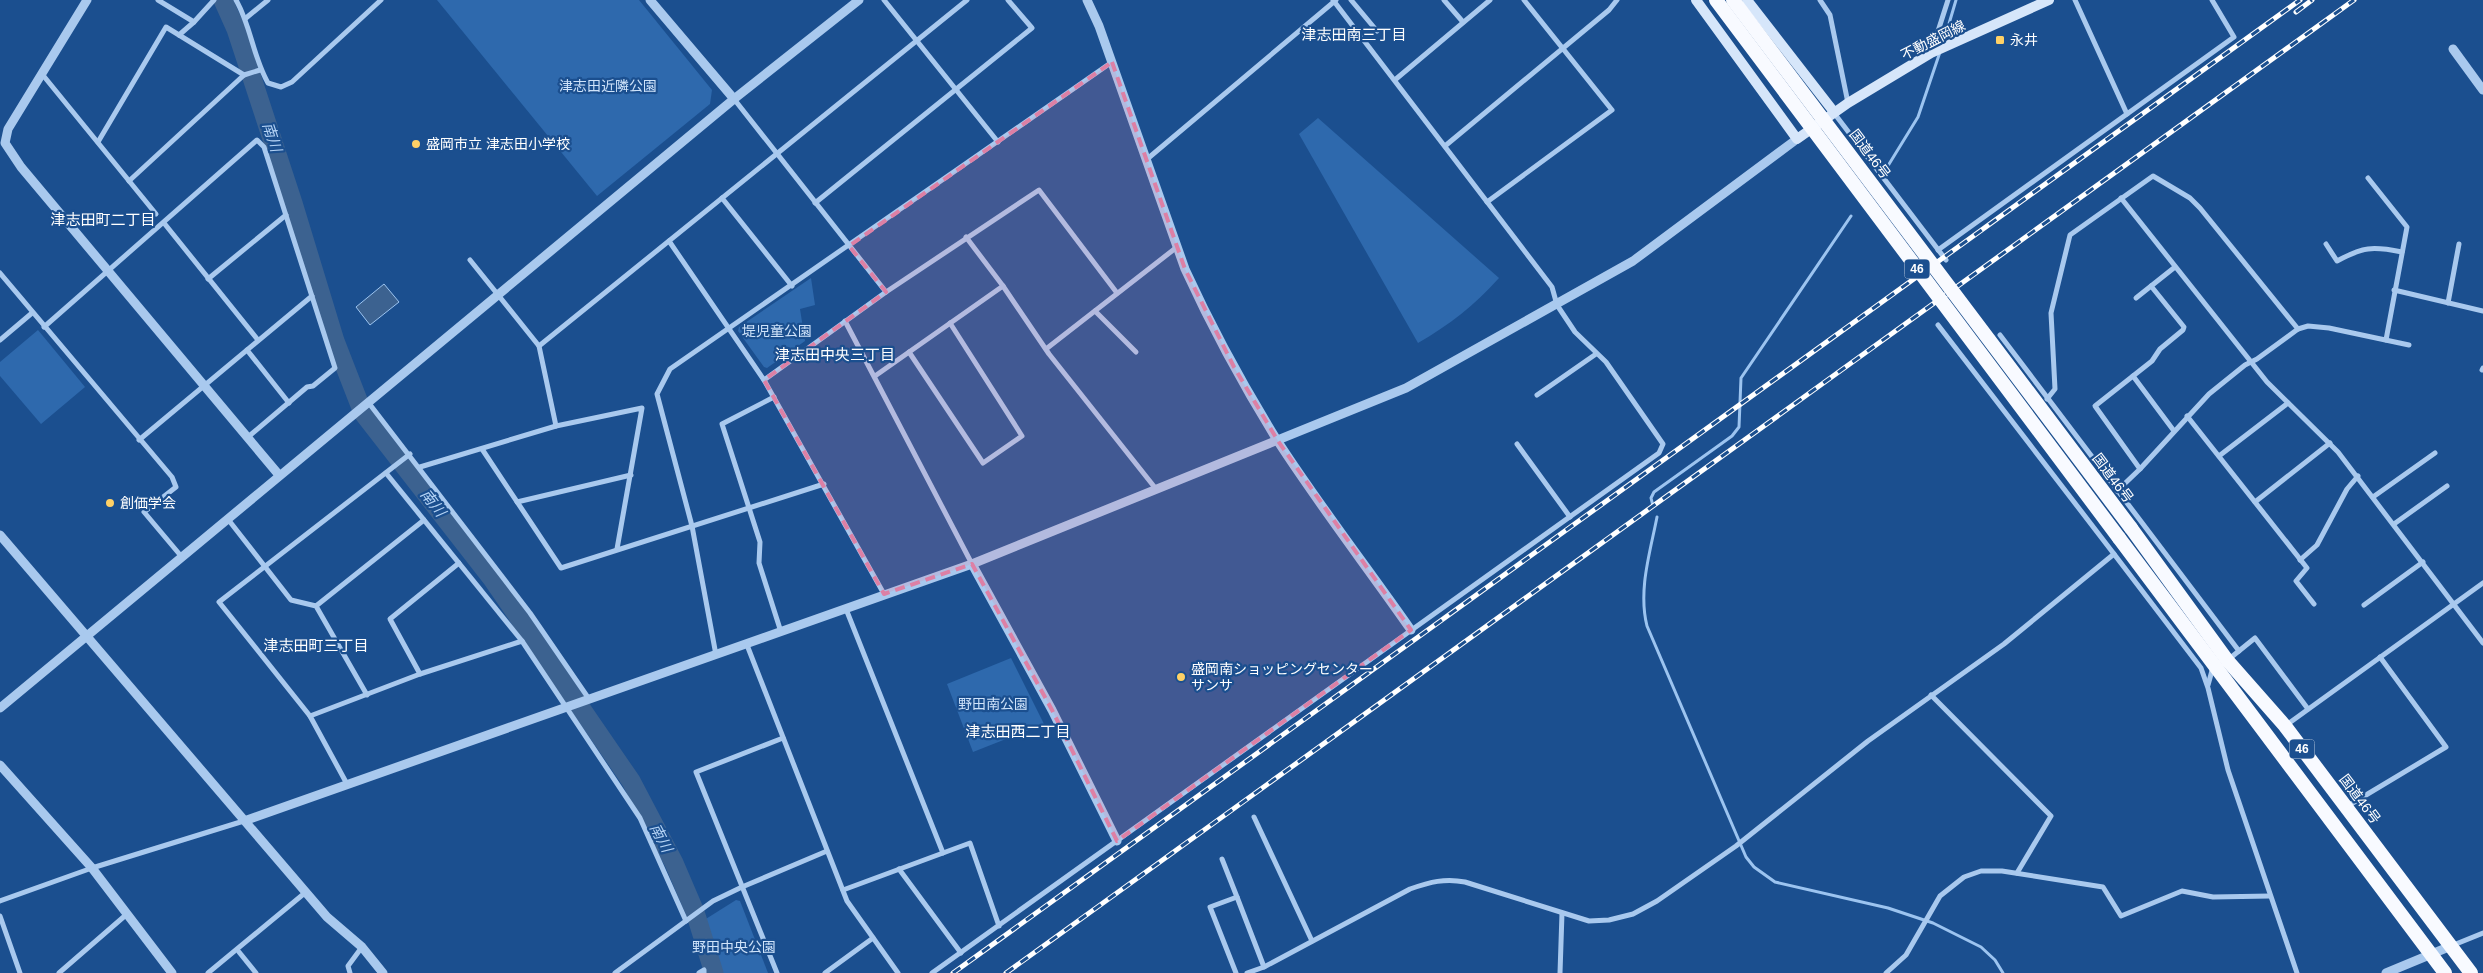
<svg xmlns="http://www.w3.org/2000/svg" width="2483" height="973" viewBox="0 0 2483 973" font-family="Arial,'Noto Sans JP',sans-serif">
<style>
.green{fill:#2e69ad}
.water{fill:#3c6290;stroke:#9cc4f0}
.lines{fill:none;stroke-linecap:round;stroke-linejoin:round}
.stream{stroke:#9cc4f0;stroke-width:3}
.river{stroke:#3c6290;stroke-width:19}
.minor{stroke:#a9c9ee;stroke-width:5}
.tertiary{stroke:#a9c9ee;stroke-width:9}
.secondary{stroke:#d6e6fa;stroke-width:10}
.trunk{stroke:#f8faff;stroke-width:14}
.rail-casing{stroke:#fff;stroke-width:5}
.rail{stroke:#1b4f8f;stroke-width:3;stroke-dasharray:9;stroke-linecap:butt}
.trunk-bridge{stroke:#f8faff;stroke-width:14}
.marked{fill:#dd80a5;fill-opacity:0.2;stroke:#dd80a5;stroke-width:4;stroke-dasharray:10 6;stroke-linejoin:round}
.poi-dot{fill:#ffd166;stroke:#1b4f8f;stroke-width:2}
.labels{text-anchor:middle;stroke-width:4.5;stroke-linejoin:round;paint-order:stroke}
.shield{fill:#1b4f8f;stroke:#bbcadd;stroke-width:1}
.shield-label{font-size:12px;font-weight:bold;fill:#fff}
.street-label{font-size:14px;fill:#fff;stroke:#1b4f8f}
.poi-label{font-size:14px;fill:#fff;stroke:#1b4f8f;text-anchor:start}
.park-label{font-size:14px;fill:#cfe3fa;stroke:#1b4f8f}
.neighbourhood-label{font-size:15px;fill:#fff;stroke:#1b4f8f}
.water-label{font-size:15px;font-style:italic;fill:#b5d3f5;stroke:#1b4f8f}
</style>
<rect width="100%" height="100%" fill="#1b4f8f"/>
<g class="green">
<path d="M437,0H639L712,90L710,104L597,196Z"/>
<path d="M1318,118L1499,278C1475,305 1449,325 1418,343L1299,134Z"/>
<path d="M811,278L815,305L800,309L805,341L767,368L764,367L738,331L739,327Z"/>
<path d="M38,330L85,387L41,424L0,376V362Z"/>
<path d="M1011,658L1044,724L973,752L947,684Z"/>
<path d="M736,900L740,901L768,973H719L701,922Z"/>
</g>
<path class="water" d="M384,284L399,302L370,325L356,307Z"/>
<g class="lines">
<g class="stream">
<path d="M1943,44L1956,0"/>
<path d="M1886,169L1918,117L1940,52"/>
<path d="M1653,506L1651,498L1654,492L1732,436L1739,427L1741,378L1851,216"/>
<path d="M1657,517C1650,553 1638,590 1647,626L1746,857L1754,867L1775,882L1888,908L1933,923L1981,947L1995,960L2003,973"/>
</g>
<path class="river" d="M223,0L236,29L293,203L335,341L363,413L493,580L631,781L674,863L695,912L714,973"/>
<g class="minor">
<path d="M158,0L194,22L214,0"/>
<path d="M236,0C251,26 253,57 268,83L281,87L292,82L381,0"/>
<path d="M884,0L998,142"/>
<path d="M1351,0L1377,31"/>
<path d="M1444,0L1463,22"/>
<path d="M1820,0L1830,15L1848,103"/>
<path d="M2075,0L2127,114"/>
<path d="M246,18L268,0"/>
<path d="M179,35L194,22"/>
<path d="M1931,53L1948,0"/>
<path d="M42,74L156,214"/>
<path d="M1396,79L1490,0"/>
<path d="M734,99L886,292"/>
<path d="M1834,113L1946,260"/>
<path d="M98,142L166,27L244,75"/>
<path d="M1445,146L1609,10L1617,0"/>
<path d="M1146,160L1336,0"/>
<path d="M2368,178L2407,227L2386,340"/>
<path d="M129,181L244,75L260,70"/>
<path d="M722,198L792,286"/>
<path d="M2121,198L2267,382L2338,452L2483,643"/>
<path d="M1487,202L1612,110L1524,0"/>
<path d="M815,203L1032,28L1008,0"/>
<path d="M164,223L258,340"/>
<path d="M966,237L1003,286L1049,354L1156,489"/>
<path d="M669,241L764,380L884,594"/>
<path d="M2326,244L2337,261C2363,247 2372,246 2402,252"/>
<path d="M1938,250L2234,37L2212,0"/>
<path d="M470,260L539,346L556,426"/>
<path d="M0,273L172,477L176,487L144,512L181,556"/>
<path d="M208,279L286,215"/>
<path d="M2394,290L2483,311"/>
<path d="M2136,298L2175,267"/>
<path d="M2448,303L2459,244"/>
<path d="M1095,311L1136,352"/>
<path d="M845,321L972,564"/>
<path d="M1938,325L2114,554"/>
<path d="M44,327L257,140L264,147L335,368L313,386L307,387L248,437"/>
<path d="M2000,335L2239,651"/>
<path d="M0,340L32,313"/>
<path d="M539,346L967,0"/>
<path d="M1046,349L1177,247"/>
<path d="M247,350L289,403"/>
<path d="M909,352L983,463L1022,436L950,323"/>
<path d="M2482,370L2483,368"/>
<path d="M875,376L1003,286"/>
<path d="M2133,376L2174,431"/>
<path d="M764,380L886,292L1039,190L1117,293"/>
<path d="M1537,395L1596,354"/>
<path d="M774,397L722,424L760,542L759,563L781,632"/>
<path d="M2047,399L2055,389L2051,313L2070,235L2153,176L2190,198L2200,208L2298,329"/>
<path d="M368,402L530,613L589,699"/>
<path d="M2187,416L2307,568L2296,581L2314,604"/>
<path d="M139,440L312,296"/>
<path d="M1517,444L1570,517"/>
<path d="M482,449L561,568L824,484"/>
<path d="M2219,456L2288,403"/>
<path d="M420,467L556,426L642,408L617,549"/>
<path d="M2140,469L2095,406L2152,361L2160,349L2183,330L2184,327L2151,286"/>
<path d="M386,473L522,641"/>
<path d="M2117,491L2140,469L2209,394L2245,365L2257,359L2298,329L2308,326L2329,328L2409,345"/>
<path d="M2373,497L2435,453"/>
<path d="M517,502L631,475"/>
<path d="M2255,502L2330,443"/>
<path d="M227,518L291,600L316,606L367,695"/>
<path d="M2394,524L2447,486"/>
<path d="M2300,560L2317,545L2347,489L2358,476"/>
<path d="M2364,605L2423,562"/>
<path d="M316,606L424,520"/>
<path d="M846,609L943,853"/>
<path d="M747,645L847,901L898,973"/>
<path d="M716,655L692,526L657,394L670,369L1112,62"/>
<path d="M2229,659L2255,638L2308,709"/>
<path d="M420,674L390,619L459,563"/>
<path d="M2208,685L2213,667"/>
<path d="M1931,695L2051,816L2017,873"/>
<path d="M310,716L420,674L522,641L640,818L686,921"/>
<path d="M2285,726L2483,583"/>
<path d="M347,784L310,716L219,602L410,454"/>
<path d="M2346,807L2446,747L2380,657"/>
<path d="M1254,817L1312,941"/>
<path d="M1222,859L1237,897L1210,907L1236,973"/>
<path d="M899,869L961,953"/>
<path d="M843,890L970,843L999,926"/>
<path d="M1237,897L1264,967"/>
<path d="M0,901L92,868L247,820"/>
<path d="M0,916L20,973"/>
<path d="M2451,946L2483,933"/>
<path d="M239,952L256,973"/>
<path d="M59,973L127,914"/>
<path d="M208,973L306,892"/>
<path d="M350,973L348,966L362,947"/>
<path d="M615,973L713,901L742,887L827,851"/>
<path d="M699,973L704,970V973"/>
<path d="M777,973L696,772L783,738"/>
<path d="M825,973L873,938"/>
<path d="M932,973L1659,453L1663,444L1606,362L1575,332L1557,305L1552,287L1333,0"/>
<path d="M1247,973L1264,967L1410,889C1430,882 1445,878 1465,882L1589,921L1609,920L1633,914L1657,901L1736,846L1868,741L2004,644L2114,554L2201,668L2208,688L2228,770L2297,973"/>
<path d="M1560,973L1562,913"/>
<path d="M1886,973L1906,955L1940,896L1964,877L1981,871H2002L2103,887L2121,916L2182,891L2213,897L2270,896"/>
</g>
<g class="tertiary">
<path d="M87,0L8,129L5,143L21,167L279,475"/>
<path d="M650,0L734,99"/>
<path d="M1087,0L1099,26L1185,269C1212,328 1243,385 1277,440C1319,505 1367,567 1411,630"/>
<path d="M2453,49L2483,90"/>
<path d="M0,535L327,917L362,947L383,973"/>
<path d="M972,564L1052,710L1117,841"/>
<path d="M0,708L734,99L859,0"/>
<path d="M0,765L92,868L172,973"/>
<path d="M247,820L972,564L1406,388L1633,261L1797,139"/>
<path d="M2386,973L2451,946"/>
</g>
<g class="secondary">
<path d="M1696,0L1797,139L1848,103L1931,53L2049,0"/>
<path d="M1747,0L1834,112"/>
</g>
<g class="trunk">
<path d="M2131,528L2227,660L2285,726L2471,973"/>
<path d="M2119,538L2445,973"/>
</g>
<defs>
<g id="rail">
<path d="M2296,12L2312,0"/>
<path d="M953,973L2300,0"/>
<path d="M1006,973L2354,0"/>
</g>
</defs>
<use href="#rail" class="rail-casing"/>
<use href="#rail" class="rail"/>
<g class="trunk-bridge">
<path d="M1716,0L2119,538"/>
<path d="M1733,0L2131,528"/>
</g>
</g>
<path class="marked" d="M1112,62L1185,269L1234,367L1278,441L1411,630L1117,841L1052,710L972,564L884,594L764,380L886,292L849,246Z"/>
<g class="poi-dot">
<rect x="1995" y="35" width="10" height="10" rx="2.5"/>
<circle cx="416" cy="144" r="5"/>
<circle cx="110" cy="503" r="5"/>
<circle cx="1181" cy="677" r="5"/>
</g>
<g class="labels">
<g class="shield">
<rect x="1904.5" y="259.5" width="25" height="19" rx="4"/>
<rect x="2289.5" y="739.5" width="25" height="19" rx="4"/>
</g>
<g class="shield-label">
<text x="1917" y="273">46</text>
<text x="2302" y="753">46</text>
</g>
<g class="street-label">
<text transform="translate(1933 40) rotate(-27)" y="5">不動盛岡線</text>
<text transform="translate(1870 154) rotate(53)" y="5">国道46号</text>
<text transform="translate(2113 478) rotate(53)" y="5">国道46号</text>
<text transform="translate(2360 799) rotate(53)" y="5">国道46号</text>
</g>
<g class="poi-label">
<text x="2010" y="45">永井</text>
<text x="426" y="149">盛岡市立 津志田小学校</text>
<text x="120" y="508">創価学会</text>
<text x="1191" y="674">盛岡南ショッピングセンター<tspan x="1191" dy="16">サンサ</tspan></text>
</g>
<g class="park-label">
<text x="608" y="91">津志田近隣公園</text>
<text x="777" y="336">堤児童公園</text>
<text x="993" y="709">野田南公園</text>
<text x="734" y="952">野田中央公園</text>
</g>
<g class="neighbourhood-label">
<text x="1354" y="40">津志田南三丁目</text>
<text x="103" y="225">津志田町二丁目</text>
<text x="835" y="360">津志田中央三丁目</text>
<text x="316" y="651">津志田町三丁目</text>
<text x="1018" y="737">津志田西二丁目</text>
</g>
<g class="water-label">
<text transform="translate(272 137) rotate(72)" y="5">南川</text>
<text transform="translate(433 503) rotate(52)" y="5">南川</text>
<text transform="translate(661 838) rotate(62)" y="5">南川</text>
</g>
</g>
</svg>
